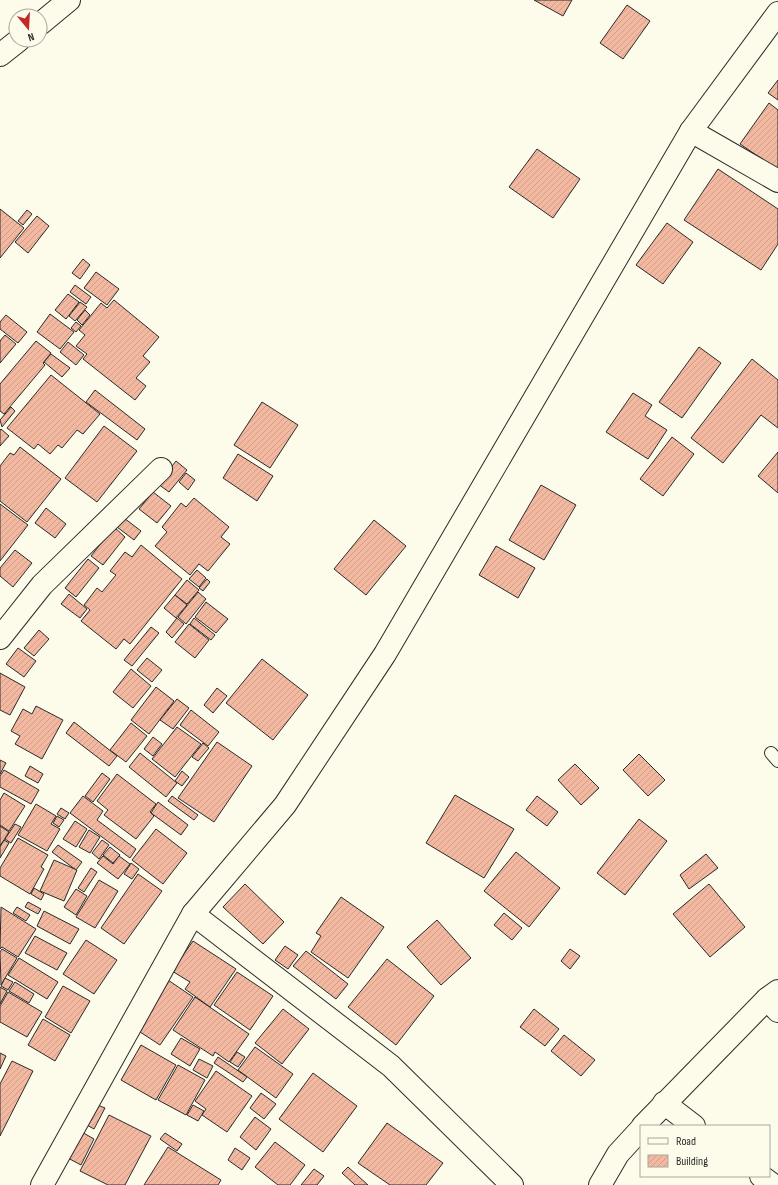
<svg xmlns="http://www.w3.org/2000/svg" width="778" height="1185" viewBox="0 0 778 1185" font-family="'Sofia Sans Condensed',sans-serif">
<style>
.building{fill:url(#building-hatch);stroke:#2b2b2b}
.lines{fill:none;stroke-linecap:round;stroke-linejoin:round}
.lane-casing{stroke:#2b2b2b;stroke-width:14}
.street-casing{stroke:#2b2b2b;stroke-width:24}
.secondary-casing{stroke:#2b2b2b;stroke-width:24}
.lane{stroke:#fdfbea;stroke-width:12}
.street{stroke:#fdfbea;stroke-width:22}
.secondary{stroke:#fdfbea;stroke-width:22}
</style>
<defs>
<pattern id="building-hatch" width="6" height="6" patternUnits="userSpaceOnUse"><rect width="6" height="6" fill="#f2b8a0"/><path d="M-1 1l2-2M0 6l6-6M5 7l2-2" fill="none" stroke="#d09e8a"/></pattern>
</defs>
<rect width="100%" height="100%" fill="#fdfbea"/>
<g class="building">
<path d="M534,0H572L563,16Z"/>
<path d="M627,5L650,21L623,59L600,43Z"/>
<path d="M778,80V100L768,93Z"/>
<path d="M769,103L778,110V170L740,144Z"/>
<path d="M537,149L580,179L553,218L509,187Z"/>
<path d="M718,169L778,209V244L761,270L684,220Z"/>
<path d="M0,209L24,228L0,258Z"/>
<path d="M27,210L32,214L23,225L18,221Z"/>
<path d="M37,216L49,226L28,253L15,242Z"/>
<path d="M667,223L693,242L663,284L636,265Z"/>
<path d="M83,259L90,265L80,279L72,273Z"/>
<path d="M96,272L119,289L107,305L84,288Z"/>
<path d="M75,285L91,297L86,304L70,292Z"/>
<path d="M68,294L79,302L66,319L55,310Z"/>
<path d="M114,300L159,337L143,356L150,362L136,378L146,386L135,400L83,359L87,354L76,346L85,335L79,330L101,303L107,308Z"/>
<path d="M80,302L87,307L75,321L69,316Z"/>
<path d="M85,310L90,315L82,325L77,320Z"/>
<path d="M50,314L74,332L60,349L37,332Z"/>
<path d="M6,315L27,332L18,343L0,329V322Z"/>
<path d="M76,322L81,326L76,332L71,328Z"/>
<path d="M5,335L16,344L0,363V341Z"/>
<path d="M36,341L51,353L43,363L45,365L4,414L0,411V384Z"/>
<path d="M68,342L84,355L76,365L60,352Z"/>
<path d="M699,347L721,363L682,418L659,402Z"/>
<path d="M51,354L70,368L62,377L44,362Z"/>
<path d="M752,359L778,380V428L761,415L723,463L691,438Z"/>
<path d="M51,375L100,414L83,434L77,430L62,448L58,445L50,454L38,444L34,449L7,428Z"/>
<path d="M95,390L145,429L137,440L86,402Z"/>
<path d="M633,393L652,405L645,416L667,430L648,459L606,432Z"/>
<path d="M262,402L298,425L270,468L234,445Z"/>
<path d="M11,407L15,411L2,427L0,420Z"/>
<path d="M104,426L137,451L97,502L65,478Z"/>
<path d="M1,429L9,436L0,446V430Z"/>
<path d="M672,437L694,454L663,496L640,479Z"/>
<path d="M20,447L61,479L27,522L0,501V466L10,453L14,455Z"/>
<path d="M778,452V493L758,476Z"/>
<path d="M238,454L273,476L257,501L223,478Z"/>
<path d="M176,461L187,470L169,492L158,484Z"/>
<path d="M186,473L195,480L188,490L179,482Z"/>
<path d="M541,485L576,505L544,560L509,540Z"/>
<path d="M153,492L171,506L157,523L139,509Z"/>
<path d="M194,498L229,527L221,537L230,544L208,571L199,564L190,575L155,546L167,532L162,527L181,503L186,507Z"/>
<path d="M0,504L28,525L0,561Z"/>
<path d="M46,508L66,524L55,538L35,523Z"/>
<path d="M124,518L141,531L134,540L117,527Z"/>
<path d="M374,520L406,546L366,595L334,569Z"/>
<path d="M114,527L125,537L103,565L91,556Z"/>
<path d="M141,545L182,579L130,644L124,639L116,649L81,621L90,610L84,605L97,588L102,592L116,575L110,571L125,552L132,557Z"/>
<path d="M496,546L535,568L518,598L479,575Z"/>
<path d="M15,550L32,563L13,587L0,576V568Z"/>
<path d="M88,559L99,568L76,597L65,588Z"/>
<path d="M197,570L206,578L199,587L189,579Z"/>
<path d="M207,579L210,582L203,591L199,588Z"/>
<path d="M187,580L199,590L187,604L175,595Z"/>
<path d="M198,592L206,599L186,624L178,617Z"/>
<path d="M69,594L87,609L80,618L61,604Z"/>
<path d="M175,595L187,605L176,618L164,608Z"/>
<path d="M206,602L228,619L216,633L195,617Z"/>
<path d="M177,618L184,624L172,638L166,632Z"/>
<path d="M194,618L215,635L211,640L190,624Z"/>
<path d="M189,624L209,640L195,658L175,642Z"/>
<path d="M151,627L159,633L132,666L124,660Z"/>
<path d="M39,630L49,639L34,656L24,648Z"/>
<path d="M18,648L36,661L24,677L6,664Z"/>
<path d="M147,658L162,670L152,682L137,670Z"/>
<path d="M262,659L308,695L273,740L226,703Z"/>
<path d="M131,669L151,686L133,708L113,692Z"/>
<path d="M0,673L25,687L10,715L0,710Z"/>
<path d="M156,687L174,701L149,734L131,720Z"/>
<path d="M217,688L227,696L213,713L204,705Z"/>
<path d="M177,699L189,708L173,729L160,720Z"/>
<path d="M36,706L63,720L42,759L15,744L20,736L11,731L23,709L32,714Z"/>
<path d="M191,710L219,732L208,746L180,725Z"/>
<path d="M74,722L117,756L109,766L66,733Z"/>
<path d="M131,723L147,736L126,762L110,750Z"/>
<path d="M177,727L201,744L175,777L152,759Z"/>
<path d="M153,737L162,744L153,756L144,749Z"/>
<path d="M217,742L252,766L214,822L178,798Z"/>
<path d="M203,743L209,748L198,761L192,757Z"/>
<path d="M140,753L177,783L166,797L129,767Z"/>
<path d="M639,754L665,780L648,796L623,770Z"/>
<path d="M0,760L6,763L0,774Z"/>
<path d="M575,764L599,788L581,805L558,780Z"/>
<path d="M30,766L43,774L38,783L25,776Z"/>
<path d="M4,770L39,790L31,804L0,787V776Z"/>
<path d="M182,771L189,777L182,786L175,781Z"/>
<path d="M102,773L110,779L93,802L85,796Z"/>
<path d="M117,774L156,804L150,812L154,816L136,839L104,815L108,810L97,801Z"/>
<path d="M4,793L25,806L9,831L0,825V800Z"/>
<path d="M455,795L514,829L484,878L426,843Z"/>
<path d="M83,796L103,811L97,820L136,849L130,858L70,813Z"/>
<path d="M172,796L198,815L194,820L168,801Z"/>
<path d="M537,796L558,812L547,826L526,810Z"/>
<path d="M158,802L188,825L181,835L151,813Z"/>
<path d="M36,804L56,816L51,824L60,829L47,851L18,835Z"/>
<path d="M61,808L69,813L65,819L57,814Z"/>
<path d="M57,816L64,820L59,827L53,823Z"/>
<path d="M639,819L667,841L625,895L597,873Z"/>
<path d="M75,821L87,829L76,847L63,839Z"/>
<path d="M15,824L21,827L11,843L5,839Z"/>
<path d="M0,826L9,832L0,846Z"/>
<path d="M156,829L187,853L163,884L132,860Z"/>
<path d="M89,830L100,837L90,853L79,847Z"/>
<path d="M18,838L48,855L41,867L44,869L30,894L0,876V868Z"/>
<path d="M4,840L9,843L0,858V847Z"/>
<path d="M102,840L109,845L99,859L92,853Z"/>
<path d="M58,845L82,862L76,870L52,852Z"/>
<path d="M110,847L120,855L113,863L103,855Z"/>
<path d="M516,852L560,888L529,927L484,891Z"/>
<path d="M706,854L718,868L689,889L680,875Z"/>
<path d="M103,856L113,864L119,856L130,864L118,879L97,863Z"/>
<path d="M54,860L77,870L64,901L40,891Z"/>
<path d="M131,863L139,869L132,879L124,874Z"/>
<path d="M91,868L97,872L84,892L78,888Z"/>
<path d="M138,874L162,891L124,944L101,928Z"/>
<path d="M99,880L118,891L95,928L76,917Z"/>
<path d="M245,884L284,922L263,944L223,907Z"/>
<path d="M709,884L745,927L710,957L673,914Z"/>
<path d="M34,888L44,894L41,900L31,894Z"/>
<path d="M76,889L87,896L76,915L64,907Z"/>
<path d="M341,897L384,927L348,978L311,952L321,936L316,933Z"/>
<path d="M28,902L41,909L38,914L25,907Z"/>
<path d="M1,907L36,929L18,957L2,947L0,949Z"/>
<path d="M17,907L30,915L26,921L13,913Z"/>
<path d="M44,911L79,929L70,944L37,926Z"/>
<path d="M504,913L522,928L512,940L494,925Z"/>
<path d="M437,920L471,958L441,985L407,947Z"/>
<path d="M35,936L67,953L57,970L25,953Z"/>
<path d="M86,940L117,960L94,994L63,974Z"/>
<path d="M193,941L236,969L210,1007L185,989L190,982L172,971Z"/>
<path d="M285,946L298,955L288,969L275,960Z"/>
<path d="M2,949L17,958L1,985L0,952Z"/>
<path d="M570,949L580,956L570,969L561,961Z"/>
<path d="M306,951L348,984L336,999L293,966Z"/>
<path d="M19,958L58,982L47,999L8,975Z"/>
<path d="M387,959L434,996L396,1045L348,1007Z"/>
<path d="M237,972L273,996L250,1030L214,1005Z"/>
<path d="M5,978L13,982L8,990L1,986Z"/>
<path d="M168,980L193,997L160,1045L134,1028Z"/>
<path d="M15,982L34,994L29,1003L9,991Z"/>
<path d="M63,986L90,1001L71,1033L45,1017Z"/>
<path d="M0,987L7,991L0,1004Z"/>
<path d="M8,992L42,1012L27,1037L0,1022V1006Z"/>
<path d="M195,997L249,1034L229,1062L215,1052L213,1056L173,1030Z"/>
<path d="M283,1009L309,1029L282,1064L255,1043Z"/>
<path d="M534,1009L559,1029L545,1046L520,1027Z"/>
<path d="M43,1019L70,1035L55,1061L28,1045Z"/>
<path d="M564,1035L595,1060L581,1076L551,1051Z"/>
<path d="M181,1038L200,1049L190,1066L171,1054Z"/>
<path d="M141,1045L176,1065L156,1100L121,1080Z"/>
<path d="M255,1047L293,1074L276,1098L238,1070Z"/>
<path d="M237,1052L245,1057L238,1067L230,1062Z"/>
<path d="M0,1053L6,1056L0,1069Z"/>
<path d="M218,1057L247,1077L243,1082L214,1063Z"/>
<path d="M199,1059L213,1066L207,1078L193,1070Z"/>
<path d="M12,1061L33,1071L0,1136V1084Z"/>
<path d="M178,1065L205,1080L186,1115L158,1100Z"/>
<path d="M216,1071L252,1096L227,1132L202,1115L206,1109L195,1101Z"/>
<path d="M313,1073L357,1106L323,1152L279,1119Z"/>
<path d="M261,1093L276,1104L264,1119L250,1108Z"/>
<path d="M95,1104L105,1108L94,1129L85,1124Z"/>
<path d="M193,1105L204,1111L198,1121L187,1115Z"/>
<path d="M109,1115L151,1136L125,1185H108L80,1171Z"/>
<path d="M255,1117L271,1129L256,1150L240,1137Z"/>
<path d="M387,1123L443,1163L426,1185H390L358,1163Z"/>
<path d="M80,1131L94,1139L81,1165L66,1157Z"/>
<path d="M165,1133L182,1144L177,1151L160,1139Z"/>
<path d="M275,1142L305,1165L290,1185H278L255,1167Z"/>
<path d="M168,1147L221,1180L218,1185H144Z"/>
<path d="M235,1148L250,1158L242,1170L228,1160Z"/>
<path d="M348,1167L368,1185H355L342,1173Z"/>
<path d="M314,1169L324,1176L317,1185H301Z"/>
</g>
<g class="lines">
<defs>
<path id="lane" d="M771,753L778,761"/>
<g id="street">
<path d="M40,24L69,0"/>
<path d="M0,55L19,40"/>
<path d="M691,131L778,181"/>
<path d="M0,638L42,585L161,469"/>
<path d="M193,914L391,1066L512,1185"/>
<path d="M767,999L778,1011"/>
<path d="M664,1103L694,1126"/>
<path d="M761,1176L773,1185"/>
<path d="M42,1185L193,914L285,805L385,654L691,131L778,13"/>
</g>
<g id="secondary">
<path d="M643,1126L767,999L778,991"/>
<path d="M600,1185L618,1154L641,1129"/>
</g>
</defs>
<use href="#lane" class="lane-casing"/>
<use href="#street" class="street-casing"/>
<use href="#secondary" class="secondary-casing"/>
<use href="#lane" class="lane"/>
<use href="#street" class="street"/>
<use href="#secondary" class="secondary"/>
</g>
<rect x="640" y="1125" width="130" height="52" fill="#fdfbea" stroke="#a9a89e"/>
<rect x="648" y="1138" width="20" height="6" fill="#fdfbea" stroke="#a9a89e"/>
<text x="676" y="1145" font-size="12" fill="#2b2b2b">Road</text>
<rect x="648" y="1155" width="20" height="12" fill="url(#building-hatch)" stroke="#a9a89e"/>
<text x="676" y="1165" font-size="12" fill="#2b2b2b">Building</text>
<g transform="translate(28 28) rotate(162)"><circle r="19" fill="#fdfbea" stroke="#a9a89e"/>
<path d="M0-3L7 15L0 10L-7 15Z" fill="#c62828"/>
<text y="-6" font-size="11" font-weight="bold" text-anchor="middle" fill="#2b2b2b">N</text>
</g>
</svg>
